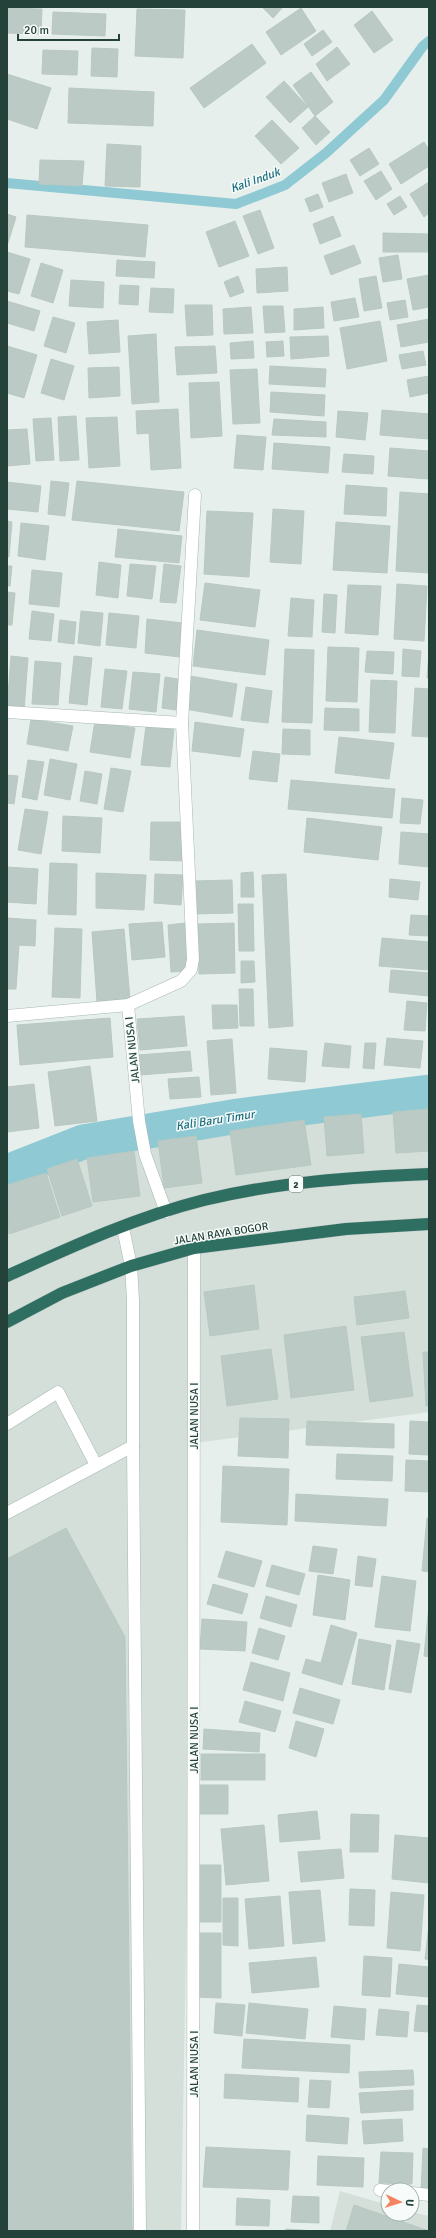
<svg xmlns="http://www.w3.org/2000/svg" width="436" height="2238" viewBox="0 0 436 2238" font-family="Signika,sans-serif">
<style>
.built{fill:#d4dfda}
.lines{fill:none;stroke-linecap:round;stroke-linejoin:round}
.stream{stroke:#8ec9d4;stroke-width:10}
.canal{stroke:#8ec9d4;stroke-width:35}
.building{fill:#bbcac4;stroke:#b8c9c2}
.minor-casing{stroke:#a8b8b2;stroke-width:13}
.highway-casing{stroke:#c2cac8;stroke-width:13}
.minor{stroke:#fff;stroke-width:12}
.highway{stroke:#2f6f62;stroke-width:12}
.labels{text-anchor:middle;stroke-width:3;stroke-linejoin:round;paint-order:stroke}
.shield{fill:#f7fbf9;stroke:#637a73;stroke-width:1}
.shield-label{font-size:10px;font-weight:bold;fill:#24423a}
.street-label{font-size:11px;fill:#24423a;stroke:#f7fbf9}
.water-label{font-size:12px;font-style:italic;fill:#1c6f80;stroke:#f7fbf9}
</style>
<rect width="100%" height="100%" fill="#e6efeb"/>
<g class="built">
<path d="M429,1098V1412L195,1443L181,2231H7V1194L166,1117Z"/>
<path d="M340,2191L388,2205V2214H412V2212L429,2216V2231H330Z"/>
</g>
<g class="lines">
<path class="stream" d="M7,183L236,204L285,185L326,153L384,100L423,46L429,41"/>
<path class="canal" d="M7,1172L83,1142L238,1116L429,1092"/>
</g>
<g class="building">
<path d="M262,7H283L273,18Z"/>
<path d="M7,8L42,9L41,34L7,33Z"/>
<path d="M301,8L316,31L281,55L266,32Z"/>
<path d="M137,9L185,10L183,58L135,56Z"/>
<path d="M372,11L393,40L374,53L354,25Z"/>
<path d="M53,12L106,14L105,36L52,34Z"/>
<path d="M323,30L332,42L312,56L304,44Z"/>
<path d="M252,44L266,63L204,108L190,88Z"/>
<path d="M337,47L350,64L327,81L316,64Z"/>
<path d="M92,48L118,49L117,77L91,76Z"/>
<path d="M43,50L78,51L77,75L42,74Z"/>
<path d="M311,72L333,102L315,116L293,85Z"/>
<path d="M7,74L51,88L37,129L7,119Z"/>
<path d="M284,81L308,107L290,123L266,97Z"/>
<path d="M69,88L154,92L153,126L68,123Z"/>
<path d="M315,116L330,132L316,145L302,128Z"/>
<path d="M272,120L299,148L281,164L255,136Z"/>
<path d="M424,142L429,150V166L401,184L389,164Z"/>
<path d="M107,144L141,146L140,187L105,186Z"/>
<path d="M369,148L379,164L360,176L350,160Z"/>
<path d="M40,160L84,161L82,186L39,184Z"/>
<path d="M381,171L392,189L376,200L364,181Z"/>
<path d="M346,174L353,193L329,202L322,183Z"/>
<path d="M429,182V213L424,217L410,194Z"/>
<path d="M318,194L323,207L310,212L305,199Z"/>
<path d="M400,196L407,207L394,215L387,204Z"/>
<path d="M260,210L274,248L258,254L243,216Z"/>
<path d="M7,214L16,217L8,243H7Z"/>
<path d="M27,215L148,225L145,257L25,247Z"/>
<path d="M333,216L341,236L320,244L313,224Z"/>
<path d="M235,221L249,256L219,267L206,232Z"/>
<path d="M383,233L429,234V252H383Z"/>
<path d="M354,245L361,263L331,275L324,256Z"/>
<path d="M7,252L30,259L19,294L7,291Z"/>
<path d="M398,255L402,279L383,282L379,258Z"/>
<path d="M117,260L155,262L154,278L116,276Z"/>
<path d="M41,263L63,270L53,303L31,296Z"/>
<path d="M287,267L288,291L257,293L256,269Z"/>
<path d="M429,275V307L413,310L407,279Z"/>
<path d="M238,276L244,292L230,297L224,282Z"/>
<path d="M376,276L382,308L364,311L359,279Z"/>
<path d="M71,280L104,282L103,308L69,306Z"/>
<path d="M120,285L139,286L138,305L119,304Z"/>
<path d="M151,288L174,289L173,313L149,312Z"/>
<path d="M355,298L359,317L334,321L331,302Z"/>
<path d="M405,300L408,317L390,320L387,303Z"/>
<path d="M7,301L40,311L34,331L7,323Z"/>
<path d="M185,305H212L213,335L187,336Z"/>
<path d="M263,306H283L285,332L265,333Z"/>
<path d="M251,307L253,333L224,334L223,309Z"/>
<path d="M323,307L324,328L294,330V309Z"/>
<path d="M53,317L75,323L66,353L44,346Z"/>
<path d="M429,319V342L401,347L397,325Z"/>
<path d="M118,320L120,352L89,354L87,322Z"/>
<path d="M380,321L387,361L347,369L340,328Z"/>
<path d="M156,334L159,402L132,404L128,336Z"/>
<path d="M328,336L329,356L291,359L290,337Z"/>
<path d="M253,341L254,358L231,359L230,343Z"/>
<path d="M283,341L284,356L267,357L266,342Z"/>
<path d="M7,346L37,355L24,398L7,393Z"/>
<path d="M215,346L217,373L177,375L175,347Z"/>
<path d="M423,351L426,365L402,369L399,355Z"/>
<path d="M51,359L74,366L64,400L41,393Z"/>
<path d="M270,366L326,369L325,387L269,384Z"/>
<path d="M119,367L120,396L89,398L88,368Z"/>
<path d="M257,369L260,423L233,424L230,370Z"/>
<path d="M429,376V393L410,397L407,380Z"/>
<path d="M219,382L222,436L191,438L189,383Z"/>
<path d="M271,392L325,395L324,416L270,412Z"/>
<path d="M178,409L181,468L151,470L149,433L137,434L136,411Z"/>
<path d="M382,410L429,414V439L380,435Z"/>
<path d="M338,411L368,413L365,440L336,437Z"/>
<path d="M76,416L79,460L60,461L58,417Z"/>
<path d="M117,417L120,466L89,468L86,418Z"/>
<path d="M51,418L54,460L36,461L33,419Z"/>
<path d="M274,419L326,422V437L272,435Z"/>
<path d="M27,429L30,464L7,466V430Z"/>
<path d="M237,435L266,437L263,470L234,468Z"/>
<path d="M274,443L330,447L328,473L272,469Z"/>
<path d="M390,448L429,451V479L388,476Z"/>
<path d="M344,454L374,456L373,474L342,472Z"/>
<path d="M51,481L69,483L65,516L48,514Z"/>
<path d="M77,481L184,492L179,531L72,520Z"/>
<path d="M7,482L41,486L38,512L7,509Z"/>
<path d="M346,485L387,488L386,516L344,514Z"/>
<path d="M400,492L429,494V573L396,571Z"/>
<path d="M273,509L304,511L301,564L270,562Z"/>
<path d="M207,511L253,513L249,577L204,574Z"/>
<path d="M7,521L12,522L9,557H7Z"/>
<path d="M336,522L390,526L387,573L333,570Z"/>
<path d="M21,523L49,526L45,560L18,556Z"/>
<path d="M118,529L182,536L179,563L115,557Z"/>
<path d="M99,562L121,565L118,598L96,595Z"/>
<path d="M130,564L156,566L152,599L127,596Z"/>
<path d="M164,564L181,566L176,603L160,602Z"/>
<path d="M7,566H12L10,586H7Z"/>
<path d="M32,570L62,573L59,607L29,604Z"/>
<path d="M205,583L260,590L255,627L200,620Z"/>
<path d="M397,584L427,586L424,641L394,639Z"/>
<path d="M348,585L381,586L378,635L345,633Z"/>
<path d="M7,592L15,593L12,625H7Z"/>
<path d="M324,594L337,595L335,633L322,632Z"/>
<path d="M291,598L314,600L312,637L288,636Z"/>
<path d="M32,611L54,614L51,641L29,639Z"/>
<path d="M81,611L103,613L100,646L78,643Z"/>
<path d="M109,613L139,616L136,648L106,645Z"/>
<path d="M147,619L183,623L180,657L145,653Z"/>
<path d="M60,620L76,622L74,644L58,642Z"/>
<path d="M197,630L269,640L265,675L193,666Z"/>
<path d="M328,647L359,648L357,702L326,701Z"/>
<path d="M285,649L314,650L312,723L282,722Z"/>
<path d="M403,649L421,651L419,677L402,676Z"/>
<path d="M367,651L394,652L393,674L365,672Z"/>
<path d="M429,653V678H427Z"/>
<path d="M11,656L28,658L24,710L7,709Z"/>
<path d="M74,656L92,658L87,705L69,703Z"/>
<path d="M35,661L61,663L58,705L32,704Z"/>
<path d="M105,669L127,671L122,709L101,707Z"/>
<path d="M133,672L160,674L156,712L129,709Z"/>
<path d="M190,676L237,684L232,717L185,709Z"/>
<path d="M165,677L178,679L176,710L162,708Z"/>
<path d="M371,680L397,681L395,733L369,732Z"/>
<path d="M246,687L272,691L268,723L241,720Z"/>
<path d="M415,688L429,689V737L412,736Z"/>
<path d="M325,708L359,709V731L324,730Z"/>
<path d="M31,719L73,726L68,751L27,744Z"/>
<path d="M95,721L135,728L130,758L90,752Z"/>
<path d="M195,722L244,729L240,757L192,751Z"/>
<path d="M146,726L174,729L170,767L141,765Z"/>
<path d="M283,729L310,730V755L282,754Z"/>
<path d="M339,737L394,743L389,779L335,773Z"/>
<path d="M253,751L280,754L277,782L249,779Z"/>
<path d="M50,759L77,764L70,800L44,795Z"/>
<path d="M28,760L44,762L37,800L22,797Z"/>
<path d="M111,768L131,771L123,812L104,809Z"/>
<path d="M85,771L102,774L97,804L80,801Z"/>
<path d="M7,775L18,776L14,804L7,803Z"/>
<path d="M291,780L395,789L392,818L288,809Z"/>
<path d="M402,798L423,800L420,824L400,823Z"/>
<path d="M25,809L48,812L41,854L18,850Z"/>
<path d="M63,816L102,818L100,853L62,851Z"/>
<path d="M307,818L382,827L378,860L304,852Z"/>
<path d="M151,822H183V861L150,860Z"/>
<path d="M401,832L429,834V867L399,864Z"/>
<path d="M50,863L77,864L76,915L48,914Z"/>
<path d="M7,867L38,869L36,904L7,902Z"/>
<path d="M253,872L254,897H241V873Z"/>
<path d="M96,873L146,875L144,910L96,908Z"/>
<path d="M155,874L183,875L181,905L154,903Z"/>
<path d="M286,874L293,1026L269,1028L262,875Z"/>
<path d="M390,879L420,882L418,900L389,897Z"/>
<path d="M232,880L233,913L194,914V881Z"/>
<path d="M238,904H253L254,951H239Z"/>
<path d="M411,915L429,916V936L409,935Z"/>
<path d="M7,918L36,920L35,946L19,945L16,989H7Z"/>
<path d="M162,922L165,957L132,960L129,924Z"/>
<path d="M185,923L189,971L171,972L168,925Z"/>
<path d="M234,923L235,973L199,974L198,924Z"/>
<path d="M55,928L82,929L80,998L52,997Z"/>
<path d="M124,929L130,999L97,1002L92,932Z"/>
<path d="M382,938L429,942V970L379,966Z"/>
<path d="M241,961H254L255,982L241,983Z"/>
<path d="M391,970L429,973V996L389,992Z"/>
<path d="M239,989H253L254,1026H240Z"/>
<path d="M407,1001L427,1003L425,1031L404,1030Z"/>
<path d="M212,1005H237L238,1028L213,1029Z"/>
<path d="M184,1016L187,1046L140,1050L137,1019Z"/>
<path d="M110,1018L113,1057L20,1065L17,1025Z"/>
<path d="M387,1038L423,1041L420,1068L384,1065Z"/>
<path d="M232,1039L236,1093L211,1095L207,1041Z"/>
<path d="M325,1043L351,1046L349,1068L322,1066Z"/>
<path d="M365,1043H376L374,1069L363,1068Z"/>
<path d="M270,1048L307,1051L305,1082L268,1079Z"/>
<path d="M190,1051L192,1071L140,1075L138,1055Z"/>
<path d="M90,1066L97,1121L55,1126L48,1072Z"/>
<path d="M199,1077L201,1097L170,1099L168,1079Z"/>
<path d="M34,1084L39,1128L7,1132V1087Z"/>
<path d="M429,1109V1151L396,1153L393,1112Z"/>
<path d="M361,1114L364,1153L327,1156L324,1117Z"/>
<path d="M304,1120L311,1165L236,1175L230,1131Z"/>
<path d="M196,1136L202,1183L164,1188L158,1141Z"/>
<path d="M134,1151L140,1196L93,1202L87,1158Z"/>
<path d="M77,1159L92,1206L62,1216L47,1169Z"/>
<path d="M46,1173L60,1217L9,1234L7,1185Z"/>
<path d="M254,1285L259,1329L210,1336L204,1292Z"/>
<path d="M405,1291L409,1318L357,1325L354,1297Z"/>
<path d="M346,1326L354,1390L291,1398L284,1335Z"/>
<path d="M404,1332L413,1396L370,1402L361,1337Z"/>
<path d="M271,1349L278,1399L227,1406L221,1356Z"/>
<path d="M423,1352H429V1406H426Z"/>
<path d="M240,1418L289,1419L288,1458L238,1456Z"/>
<path d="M307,1421L394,1424V1448L306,1445Z"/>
<path d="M410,1421L429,1422V1455L409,1454Z"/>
<path d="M337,1454L393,1456L392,1481L336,1479Z"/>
<path d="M406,1460L429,1461V1492L405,1491Z"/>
<path d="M223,1466L289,1469L287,1525L221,1522Z"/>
<path d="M296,1494L388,1499L386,1526L295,1521Z"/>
<path d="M427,1518H429V1572L422,1571Z"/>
<path d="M66,1528L125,1637L132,2231H7V1559Z"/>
<path d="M313,1546L337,1549L333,1574L309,1571Z"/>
<path d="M226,1551L262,1561L254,1587L218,1577Z"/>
<path d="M358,1556L376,1559L372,1587L355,1585Z"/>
<path d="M272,1565L305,1574L299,1595L266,1586Z"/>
<path d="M318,1575L350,1580L345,1620L313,1615Z"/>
<path d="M382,1576L416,1581L410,1631L375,1627Z"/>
<path d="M213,1584L248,1594L242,1614L207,1604Z"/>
<path d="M266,1596L297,1605L291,1627L260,1618Z"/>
<path d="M429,1605V1657L424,1656Z"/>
<path d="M202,1619L247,1622L245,1651L200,1649Z"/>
<path d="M331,1625L357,1633L342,1685L302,1673L306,1659L321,1663Z"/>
<path d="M259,1628L285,1636L278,1660L252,1653Z"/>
<path d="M359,1639L391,1645L384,1690L352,1684Z"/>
<path d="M397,1640L420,1644L411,1693L389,1689Z"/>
<path d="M251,1662L290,1673L283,1701L243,1690Z"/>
<path d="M300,1688L340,1700L333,1724L293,1713Z"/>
<path d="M245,1701L281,1711L275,1732L239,1722Z"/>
<path d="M296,1721L324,1729L316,1757L289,1748Z"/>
<path d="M204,1729L260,1733L259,1752L203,1749Z"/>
<rect x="201" y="1754" width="64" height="26"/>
<path d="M199,1785H228V1814H198Z"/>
<path d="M317,1811L320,1839L280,1842L278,1815Z"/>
<path d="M351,1814L379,1815L378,1852H350Z"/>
<path d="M264,1825L269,1881L226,1885L221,1829Z"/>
<path d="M395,1835L429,1838V1883L392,1879Z"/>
<path d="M341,1849L344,1878L301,1882L298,1852Z"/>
<path d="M197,1865H221V1922H196Z"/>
<path d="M350,1889L375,1890L374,1926L349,1925Z"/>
<path d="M320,1890L325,1941L293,1944L289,1892Z"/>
<path d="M391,1892L424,1895L420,1951L387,1948Z"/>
<path d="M280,1896L284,1946L249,1949L245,1899Z"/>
<path d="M223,1898H238V1946L223,1945Z"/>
<path d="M429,1925V1960L425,1959Z"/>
<path d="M197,1933H221V1998L196,1997Z"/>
<path d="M364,1956L392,1958L390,1997L362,1995Z"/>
<path d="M316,1957L319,1987L252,1993L249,1963Z"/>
<path d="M399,1964L429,1967V1997L396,1994Z"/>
<path d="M216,2003L245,2005L242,2036L214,2033Z"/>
<path d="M249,2003L308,2009L305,2039L246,2033Z"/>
<path d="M417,2005L429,2006V2032L414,2031Z"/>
<path d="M334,2006L366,2009L364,2040L331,2037Z"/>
<path d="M379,2009L409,2012L407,2037L376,2035Z"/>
<path d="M244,2039L350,2045L349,2073L242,2068Z"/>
<path d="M413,2070L414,2085L360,2088L359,2072Z"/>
<path d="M225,2074L299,2078L298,2102L224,2098Z"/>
<path d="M310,2080L331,2081L329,2108L308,2107Z"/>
<path d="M413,2090V2110L361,2113L359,2093Z"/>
<path d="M307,2115L349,2118L347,2144L306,2141Z"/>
<path d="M402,2119L403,2141L364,2144L362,2121Z"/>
<path d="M206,2147L290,2151L288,2190L203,2187Z"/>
<path d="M423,2148L429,2149V2192H421Z"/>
<path d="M381,2152L413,2153L412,2184L379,2183Z"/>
<path d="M318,2156L364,2158L363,2187L317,2185Z"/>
<path d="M293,2196L319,2197V2223L291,2222Z"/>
<path d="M237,2198L270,2200L269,2226L236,2225Z"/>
<path d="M354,2205L429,2231H346Z"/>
<path d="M286,2229L315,2231H286Z"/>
</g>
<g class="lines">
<defs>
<g id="minor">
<path d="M7,712L182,723"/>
<path d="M128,1005L139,1121L145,1154L166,1212"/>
<path d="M7,1016L128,1005L181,981L191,970L193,959L182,723L195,495"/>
<path d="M123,1228L131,1266L133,1300V1446L140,2231"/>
<path d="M7,1424L58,1392L96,1465"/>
<path d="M7,1513L133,1446"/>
<path d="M380,2190L388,2191"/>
<path d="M412,2193L429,2195"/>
<path d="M193,2231L194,1248"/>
</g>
<g id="highway">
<path d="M7,1276C71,1247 136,1217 204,1200C278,1182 353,1177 429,1174"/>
<path d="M7,1322L62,1293L131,1266L194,1248L346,1229L429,1224"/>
</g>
</defs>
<use href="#minor" class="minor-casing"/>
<use href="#highway" class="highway-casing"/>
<use href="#minor" class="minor"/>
<use href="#highway" class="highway"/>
</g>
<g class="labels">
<rect class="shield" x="289" y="1176" width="14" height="16" rx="3"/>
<g class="shield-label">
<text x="296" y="1188">2</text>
</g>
<g class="street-label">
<text transform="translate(132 1050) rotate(-96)" y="4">JALAN NUSA I</text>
<text transform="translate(221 1233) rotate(-9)" y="4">JALAN RAYA BOGOR</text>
<text transform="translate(194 1416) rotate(-90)" y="4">JALAN NUSA I</text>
<text transform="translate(194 1740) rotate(-90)" y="4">JALAN NUSA I</text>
<text transform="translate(194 2064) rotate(-90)" y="4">JALAN NUSA I</text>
</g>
<g class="water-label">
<text transform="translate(255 180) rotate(-20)" y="4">Kali Induk</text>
<text transform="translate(215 1120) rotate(-9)" y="4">Kali Baru Timur</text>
</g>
</g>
<rect width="436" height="2238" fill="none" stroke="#24423a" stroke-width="16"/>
<g transform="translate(400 2202) rotate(94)"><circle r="19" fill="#f7fbf9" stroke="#a3b1ad"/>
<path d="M0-3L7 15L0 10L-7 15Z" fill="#f4845f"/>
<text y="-6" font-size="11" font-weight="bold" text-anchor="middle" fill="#24423a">U</text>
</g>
<path d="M18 34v6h101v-6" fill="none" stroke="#24423a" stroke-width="2"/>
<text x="24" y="34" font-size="12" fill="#24423a" stroke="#f7fbf9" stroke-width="3" paint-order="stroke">20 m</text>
</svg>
